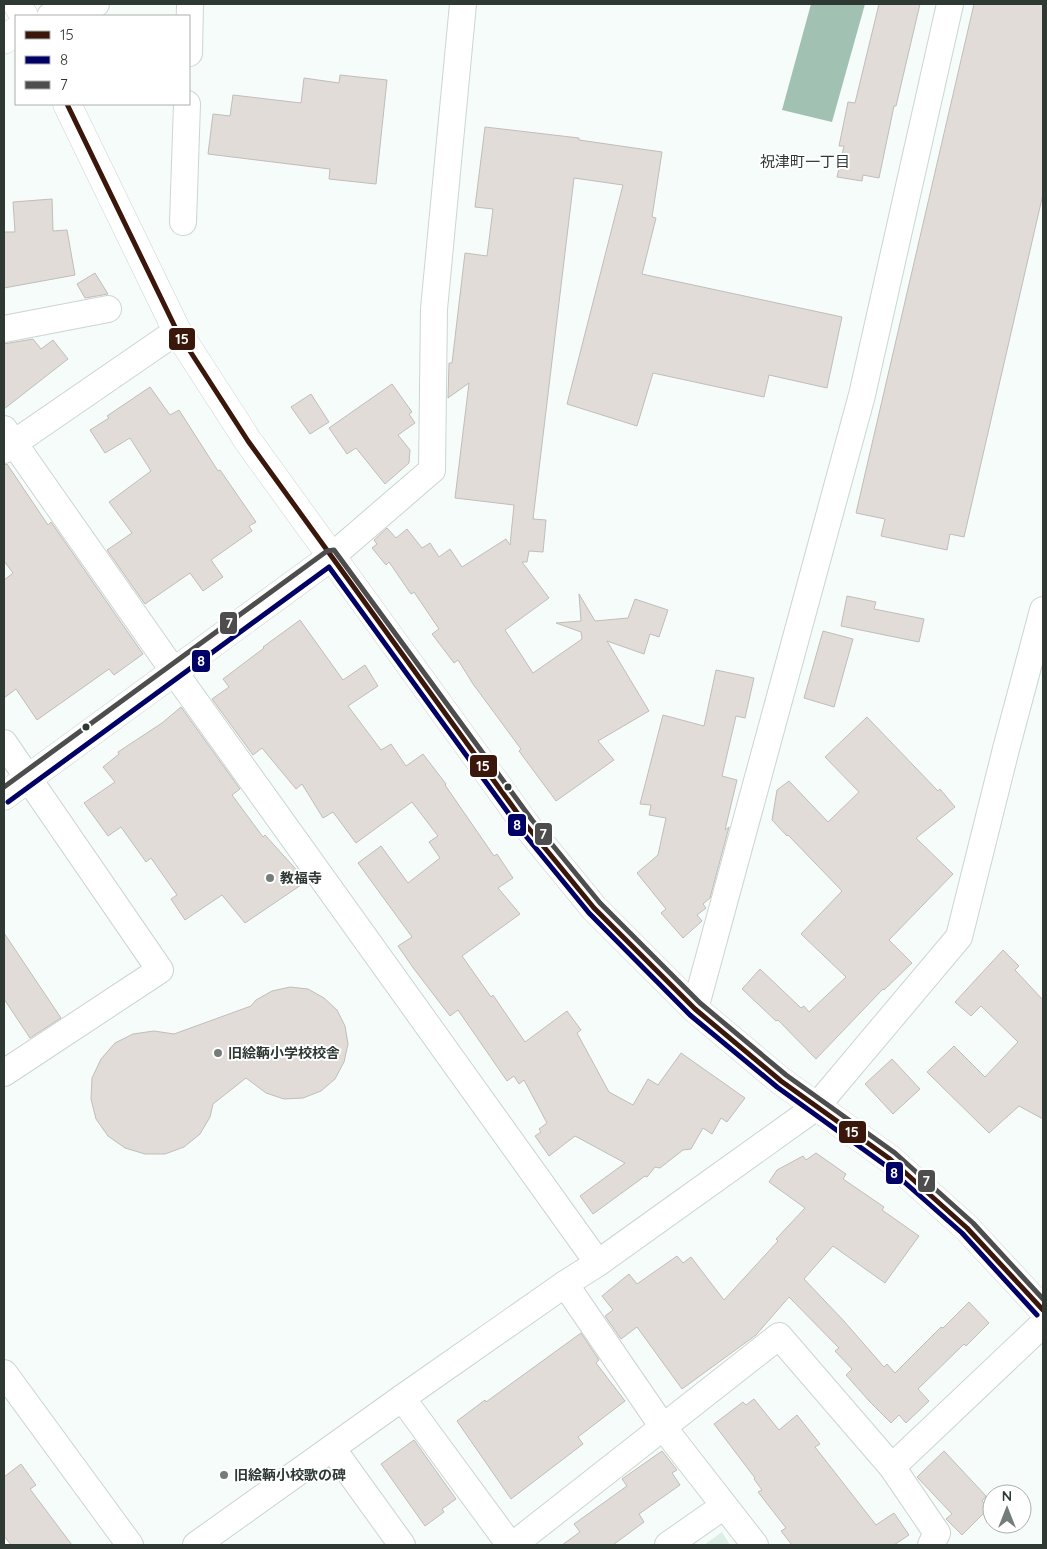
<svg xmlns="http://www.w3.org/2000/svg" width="1047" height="1549" viewBox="0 0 1047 1549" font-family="Quicksand,'Noto Sans JP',sans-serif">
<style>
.green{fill:#dceee5}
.water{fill:#a1c1b2}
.building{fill:#e2dcd9;stroke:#c0bdbb}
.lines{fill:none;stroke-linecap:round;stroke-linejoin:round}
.street-casing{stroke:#cdd5d1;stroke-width:28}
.secondary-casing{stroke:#cdd5d1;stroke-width:29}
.highway-casing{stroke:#cdd5d1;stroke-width:29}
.street{stroke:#fefffe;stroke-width:26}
.secondary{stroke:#fefffe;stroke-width:28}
.highway{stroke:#fefffe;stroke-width:28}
.bus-1-casing{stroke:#fff;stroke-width:9}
.bus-2-casing{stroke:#fff;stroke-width:9}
.bus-3-casing{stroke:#fff;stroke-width:9}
.bus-1{stroke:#3b170b;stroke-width:5}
.bus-2{stroke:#006;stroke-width:5}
.bus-3{stroke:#4d4d4d;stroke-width:5}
.bus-dot{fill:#2e3934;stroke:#fff;stroke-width:2}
.poi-dot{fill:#747d79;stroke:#fff;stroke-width:2}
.labels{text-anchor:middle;stroke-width:4;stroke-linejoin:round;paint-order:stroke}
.poi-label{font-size:14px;font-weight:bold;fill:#2e3934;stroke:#fff;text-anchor:start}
.neighbourhood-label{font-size:15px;fill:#2e3934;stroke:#fff}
.line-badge{stroke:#fff;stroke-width:2}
.badge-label{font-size:14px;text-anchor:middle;font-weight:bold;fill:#fff}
</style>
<rect width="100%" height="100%" fill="#f6fcf9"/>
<path class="green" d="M722,1532L730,1545H704Z"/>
<path class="water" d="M811,4H865L832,122L782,110Z"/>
<g class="building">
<path d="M879,4H920L896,106H894L879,178L863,175L862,181L837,177L844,146H839L848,102L855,103Z"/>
<path d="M974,4H1043V194L964,537L950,534L947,550L881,536L885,519L856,513Z"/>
<path d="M340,75L387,80L376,184L329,179L330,169L208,154L213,114L230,116L233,95L301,103L304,78L339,83Z"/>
<path d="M485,127L579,138V140L662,152L652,217L656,218L642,274L842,317L827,388L769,375L764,397L653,373L637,426L567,404L623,185L574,178L533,519L546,520L543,552L529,551L527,562H522L549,598L505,630L533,673L582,639L581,632L556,623L581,621L579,594L595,621L628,618L635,599L668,610L659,637L650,634L644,654L607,641L649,711L598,741L614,760L556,801L519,751L521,749L473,684L458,660L454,663L432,634L439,629L414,592L411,594L389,562L386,565L372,548L377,544L374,540L387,528L396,538L407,529L422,548L430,543L439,557L450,549L462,567L506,539L510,545L514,505L455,498L469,383L448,398L449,363H452L465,253L487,256L493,209L475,207Z"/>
<path d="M52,199L53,231L67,230L75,275L4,288V232H15L13,202Z"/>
<path d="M95,273L108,294L85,298L77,284Z"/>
<path d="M33,339L41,349L53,340L68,359L4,409V344Z"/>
<path d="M392,384L412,412L409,414L415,423L398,435L410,450L409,463L385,484L356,448L347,454L329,428Z"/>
<path d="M150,387L170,415L179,410L218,471L220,470L256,522L249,526L252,531L211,560L223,577L203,591L190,573L145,604L107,550L132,533L109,502L151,471L130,438L105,453L90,430L109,418L107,416Z"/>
<path d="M311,394L329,422L310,434L291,407Z"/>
<path d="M7,464L48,525L51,522L143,654L114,675L109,669L37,720L16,689L4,698V580L13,573L4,561V465Z"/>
<path d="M847,596L876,602L874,609L924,619L919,642L841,626Z"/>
<path d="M300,620L343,680L365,665L378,686L348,706L381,750L391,744L406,766L423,754L446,784L445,785L494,856L497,854L513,878L498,888L520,914L462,956L491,997L493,995L525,1042L567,1011L581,1030L577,1033L609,1092L633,1105L648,1079L658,1085L681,1053L745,1098L727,1122L721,1118L712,1134L703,1128L691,1149L683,1150L660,1168L655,1167L647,1177L645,1176L593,1214L580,1196L625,1163L575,1136L549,1156L535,1136L541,1132L539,1129L547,1123L524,1080L519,1084L514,1076L507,1081L458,1010L450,1016L414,969L398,946L412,937L358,863L381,846L408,883L440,858L429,842L438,836L412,802L356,843L333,812L323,818L302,784L296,789L262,748L253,755L212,699L229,687L223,679L264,648L263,647Z"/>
<path d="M823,631L853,639L834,707L804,698Z"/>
<path d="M716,670L754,678L745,718L736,716L722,776L737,780L725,830L729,827L710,898L703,904L706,908L697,915L702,921L683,938L661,913L666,909L637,873L658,855L666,818L649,815L651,805L640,804L663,715L704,726Z"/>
<path d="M181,707L240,789L232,795L263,837L265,835L302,876L296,879L301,885L245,923L222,895L185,920L171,899L177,895L151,858L146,862L121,827L108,836L84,803L115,782L103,767L119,754L118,752L162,723Z"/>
<path d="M867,717L938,791L940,789L955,807L916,838L953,874L889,940L912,963L884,990L883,989L816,1059L778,1020L776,1021L742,989L760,969L801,1008L804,1006L809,1012L846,977L801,934L842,891L788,835L787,836L772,820L777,790L789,781L828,822L859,792L825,757Z"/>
<path d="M4,933L61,1018L30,1038L4,999Z"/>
<path d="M1003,950L1019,966L1015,970L1043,1000V1119L1019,1106L989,1133L927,1072L954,1046L985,1077L1018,1042L981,1006L971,1016L955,1002Z"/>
<path d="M290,987L308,989L324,998L337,1010L345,1026L348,1044L344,1062L335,1079L321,1091L303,1098L284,1099L266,1093L246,1078L213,1104L210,1117L200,1134L184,1147L165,1154H145L125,1148L108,1136L96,1119L91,1099L92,1078L101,1059L115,1043L133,1034L154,1031L174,1034L251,1006L256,1000L272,991Z"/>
<path d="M892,1059L920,1089L893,1114L865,1084Z"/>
<path d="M816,1153L846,1174L843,1179L884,1207L882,1210L919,1236L885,1283L833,1246L804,1279L843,1320L884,1367L887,1364L895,1373L941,1327L943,1328L969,1302L989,1323L966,1346L964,1344L918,1389L929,1401L906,1423L899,1415L891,1423L870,1402L846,1375L852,1369L835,1351L839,1348L789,1297L756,1335L682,1389L637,1327L621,1339L605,1316L613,1310L602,1296L629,1274L637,1284L677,1256L683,1263L691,1257L724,1300L778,1241L776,1239L805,1208L769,1182L777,1170L803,1156L806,1160Z"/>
<path d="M581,1333L599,1360L596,1363L625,1401L578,1437L583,1444L511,1499L457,1421L485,1400L486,1402Z"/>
<path d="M754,1399L779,1430L797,1415L820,1444L815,1447L876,1525L894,1513L909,1535L894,1545H792L781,1531L786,1528L758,1492L762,1490L754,1479L755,1478L714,1424L743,1402L746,1405Z"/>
<path d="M414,1440L456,1499L442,1509L444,1512L425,1526L381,1464Z"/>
<path d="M662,1451L677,1470L672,1473L680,1485L639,1514L644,1522L613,1545H562L580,1532L574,1524L627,1486L622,1479Z"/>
<path d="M944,1451L986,1496L982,1501L989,1508L962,1535L946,1519L952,1514L917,1477Z"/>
<path d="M21,1464L36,1485L30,1489L72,1545H11L4,1536V1477Z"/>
</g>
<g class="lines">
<defs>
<g id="street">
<path d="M50,16L96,4"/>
<path d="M189,53L190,4"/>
<path d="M183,222L187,104"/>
<path d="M4,329L108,309"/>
<path d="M4,429L175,673L598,1263"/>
<path d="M4,450L177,331"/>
<path d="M331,557L432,470L434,309L463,4"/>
<path d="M4,743L160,970L4,1073"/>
<path d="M695,1009L862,395L950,4"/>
<path d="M565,1284L663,1427L755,1545"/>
<path d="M4,1373L130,1545"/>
<path d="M402,1398L510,1545"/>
<path d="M332,1448L402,1545"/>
<path d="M892,1467L1043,1324"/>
<path d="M196,1545L402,1398L565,1284L598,1263L816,1107L959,937L1006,749L1043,610"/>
<path d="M513,1545L779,1336L892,1467L937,1533L931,1545"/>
<path d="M668,1545L724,1506"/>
</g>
<g id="secondary">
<path d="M4,40L16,31"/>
<path d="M67,104L177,331L248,441L526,825L594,908L695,1009L781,1081L890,1159L967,1228L1043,1310"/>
<path d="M4,796L331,557"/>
</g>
<path id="highway" d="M17,4L24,16"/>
</defs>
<use href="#street" class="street-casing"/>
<use href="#secondary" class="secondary-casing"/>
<use href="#highway" class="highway-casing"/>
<use href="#street" class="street"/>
<use href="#secondary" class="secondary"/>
<use href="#highway" class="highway"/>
<defs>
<path id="bus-1" d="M67,104L177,331L248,441L526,825L594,908L695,1009L781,1081L890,1159L967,1228L1043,1310"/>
<path id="bus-2" d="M8,802L329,567L520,829L589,913L690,1015L777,1087L885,1165L962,1233L1037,1315"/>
<path id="bus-3" d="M4,787L327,551L334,550L532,820L600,903L700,1003L786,1075L895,1153L973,1223L1043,1299"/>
</defs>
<use href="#bus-1" class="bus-1-casing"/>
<use href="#bus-2" class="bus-2-casing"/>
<use href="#bus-3" class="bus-3-casing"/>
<use href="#bus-1" class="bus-1"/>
<use href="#bus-2" class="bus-2"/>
<use href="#bus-3" class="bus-3"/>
</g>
<g class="bus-dot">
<circle cx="86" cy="727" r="4.5"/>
<circle cx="508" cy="787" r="4.5"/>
</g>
<g class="poi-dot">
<circle cx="270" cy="878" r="5"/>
<circle cx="218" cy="1053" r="5"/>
<circle cx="224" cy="1475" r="5"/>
</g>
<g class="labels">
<g class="poi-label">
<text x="280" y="883">教福寺</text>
<text x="228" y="1058">旧絵鞆小学校校舎</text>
<text x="234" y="1480">旧絵鞆小校歌の碑</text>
</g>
<g class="neighbourhood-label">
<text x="805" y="167">祝津町一丁目</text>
</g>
</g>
<g class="line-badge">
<rect x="168" y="327" width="28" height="24" rx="5" fill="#3b170b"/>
<rect x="219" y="611" width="19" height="24" rx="5" fill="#4d4d4d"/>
<rect x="191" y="649" width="20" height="24" rx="5" fill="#006"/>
<rect x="469" y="754" width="29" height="24" rx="5" fill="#3b170b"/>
<rect x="507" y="813" width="20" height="24" rx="5" fill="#006"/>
<rect x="534" y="822" width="19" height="24" rx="5" fill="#4d4d4d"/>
<rect x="838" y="1120" width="29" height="24" rx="5" fill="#3b170b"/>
<rect x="885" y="1161" width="19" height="24" rx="5" fill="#006"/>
<rect x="917" y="1169" width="19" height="24" rx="5" fill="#4d4d4d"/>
</g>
<g class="badge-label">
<text x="182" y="344">15</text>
<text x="229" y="628">7</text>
<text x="201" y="666">8</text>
<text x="483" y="771">15</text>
<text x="517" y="830">8</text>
<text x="543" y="839">7</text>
<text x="852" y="1137">15</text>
<text x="894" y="1178">8</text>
<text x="926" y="1186">7</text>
</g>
<rect width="1047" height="1549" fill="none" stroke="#2e3934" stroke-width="10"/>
<rect x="15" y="15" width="175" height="90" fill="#ffffff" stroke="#abb0ae"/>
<rect x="25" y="31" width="25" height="8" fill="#3b170b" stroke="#abb0ae"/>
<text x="60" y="40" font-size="15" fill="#2e3934">15</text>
<rect x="25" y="56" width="25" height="8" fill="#000066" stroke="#abb0ae"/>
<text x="60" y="65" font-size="15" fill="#2e3934">8</text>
<rect x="25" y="81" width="25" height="8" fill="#4d4d4d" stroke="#abb0ae"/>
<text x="60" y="90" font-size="15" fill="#2e3934">7</text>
<g transform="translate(1007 1509)"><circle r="24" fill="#ffffff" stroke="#abb0ae"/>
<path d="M0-4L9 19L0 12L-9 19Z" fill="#747d79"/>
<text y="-8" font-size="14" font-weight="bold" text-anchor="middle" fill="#2e3934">N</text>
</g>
</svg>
